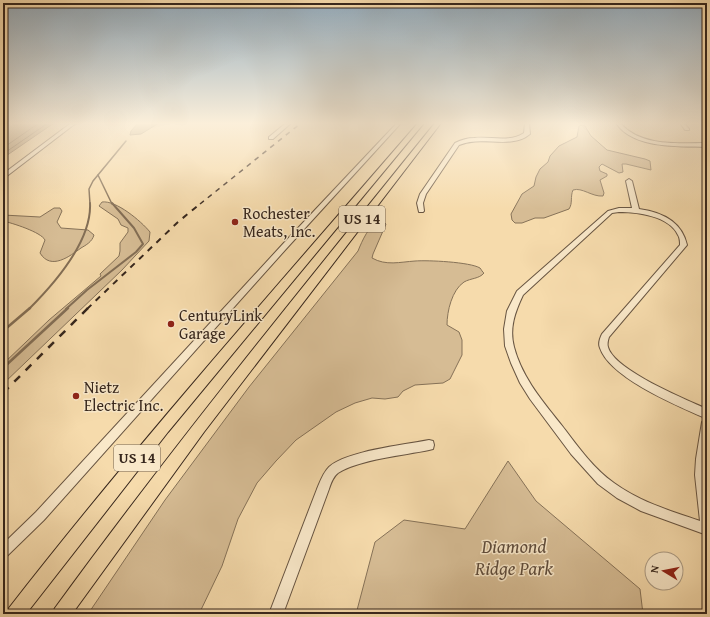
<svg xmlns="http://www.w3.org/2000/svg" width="710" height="617" viewBox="0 0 710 617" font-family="'Gentium Book Plus',serif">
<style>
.green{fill:#d6bc94;stroke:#867258}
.water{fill:#b59e7b;stroke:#836e55}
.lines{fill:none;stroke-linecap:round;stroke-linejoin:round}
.shore{stroke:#76624c;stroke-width:1}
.stream-far2{stroke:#836e55;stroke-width:1.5}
.stream-far1{stroke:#836e55;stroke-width:2}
.stream{stroke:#836e55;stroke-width:2.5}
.minor-casing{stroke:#675441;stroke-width:2}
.highway-casing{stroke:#37271d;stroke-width:2}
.minor{fill:#f9e8c9;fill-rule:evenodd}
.highway{fill:#f6dbac;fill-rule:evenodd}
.rail-far2{stroke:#37271d;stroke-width:1.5;stroke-dasharray:5 5;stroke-linecap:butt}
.rail-far1{stroke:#37271d;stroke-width:2;stroke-dasharray:6 6;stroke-linecap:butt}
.rail{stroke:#37271d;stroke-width:2.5;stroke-dasharray:8 8;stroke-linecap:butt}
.poi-dot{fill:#8f2418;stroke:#f9e8c9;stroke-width:1.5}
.labels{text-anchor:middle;stroke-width:3;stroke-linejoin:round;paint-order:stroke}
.shield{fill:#f9e8c9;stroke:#716151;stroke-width:1}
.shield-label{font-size:15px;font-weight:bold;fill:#37271d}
.poi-label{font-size:16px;fill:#37271d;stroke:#f9e8c9;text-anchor:start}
.near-park-label{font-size:19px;font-style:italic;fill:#5f4c3b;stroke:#f9e8c9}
</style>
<rect width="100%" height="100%" fill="#f6dbac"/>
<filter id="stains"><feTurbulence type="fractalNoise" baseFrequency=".005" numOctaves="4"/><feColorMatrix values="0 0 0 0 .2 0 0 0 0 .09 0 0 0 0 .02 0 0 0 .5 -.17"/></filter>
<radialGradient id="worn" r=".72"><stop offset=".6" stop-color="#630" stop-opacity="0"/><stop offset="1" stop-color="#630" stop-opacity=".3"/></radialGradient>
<g class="green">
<path d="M582,125L585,126L591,136L607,150L645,159L650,161L651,170L626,164H622L623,172L619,173L602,164L599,167L600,171L607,174V176L600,180L604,193L603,196C592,197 582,187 573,190C570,197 573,203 569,209L544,218H535L522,223H515L512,220L511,214L522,194L534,186L536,177L540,169L548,162L550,156L559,146L577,137L579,126Z"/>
<path d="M102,202C116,200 141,221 150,232L149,241L122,270L3,384V364L49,320L101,276L100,274L119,256L120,251V243L128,232V228L121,225L118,219L99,206Z"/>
<path d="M54,208H60L62,211L57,222L61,228L88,230L94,235C92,242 86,245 81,248C70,256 51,271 40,253L45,240C41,232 12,223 3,221V215L40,217Z"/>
<path d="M379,221H383L386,224L373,254L372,258C386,266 400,262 415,261C428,260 470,262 480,268C481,269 483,273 484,273C479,279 471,278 464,282C452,290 447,311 447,325L459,332L462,340V355L450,379L443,383L415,385L403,391L398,397L385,399L372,398L355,403L336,412L296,440L276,461L257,483L238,519L222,566L199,614H88L165,500L249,387L358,251C362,241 369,225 379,221Z"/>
<path d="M508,461L536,501L640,589L643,614H356L375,542L404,520L465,529Z"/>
</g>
<g class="water">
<path d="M3,123H54L3,158Z"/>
<path d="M138,123H159L141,134L130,135L131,131Z"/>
</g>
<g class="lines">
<g class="shore">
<path d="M3,148L39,123"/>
<path d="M3,154L48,123"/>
</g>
<g class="stream-far2">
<path d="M98,175L112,204"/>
<path d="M90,204L89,189L93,181L126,141"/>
</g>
<g class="stream-far1">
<path d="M29,309C54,284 92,241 90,203"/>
<path d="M66,309L87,290L136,252L143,244L134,228L112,203"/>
</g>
<g class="stream">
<path d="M3,331L30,308"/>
<path d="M3,368L68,308"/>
</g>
<defs>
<g id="minor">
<path d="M71,123H76L3,179V174Z"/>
<path d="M286,123H291L273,139H269V137Z"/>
<path d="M397,123H401L286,249L44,520L7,556L3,558V544L36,512L282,245Z"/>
<path d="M525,123H529L530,134C511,150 482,135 459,145L426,194L423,203L424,211L423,212H419L417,203L420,194L455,143C461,140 467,138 474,138C491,136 508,143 524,133Z"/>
<path d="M616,123H620C641,147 678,143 707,143V147C679,146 633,149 616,123Z"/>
<path d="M680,123H684L689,129V130H685Z"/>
<path d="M629,179L632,181L639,209C662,212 682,222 687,245L609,337C608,340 607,344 608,347C614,370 685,399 707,409V454L705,475L707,486V535L641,511L617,498L598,484L571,454L530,399L520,383L511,363L505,346L504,329L507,311L517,291L608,211L619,208H632L626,181ZM619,212C638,212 669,216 678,235C680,238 680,242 680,245L602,334C600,338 598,344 600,348C610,378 678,406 705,418L702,422L696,459L695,475L700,521C671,511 640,502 614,483C594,469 578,447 563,427C544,403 522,378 514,347C509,328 515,312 523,295L612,213Z"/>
<path d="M429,440L433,441L434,445L433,449L429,450C405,455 357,460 338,473C333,477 331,483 329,489L283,614H269L317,489C320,482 323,473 329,467C346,451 404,445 429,440Z"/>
</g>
<g id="highway">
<path d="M418,123H424L168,432L26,614H6L9,608C139,441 280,283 418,123Z"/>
<path d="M435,123H441L204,432L72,614H52L55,608C176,442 306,283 435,123Z"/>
</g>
</defs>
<use href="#minor" class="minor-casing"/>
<use href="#highway" class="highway-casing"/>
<use href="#minor" class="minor"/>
<use href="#highway" class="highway"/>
<path class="rail-far2" d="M200,204L301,123"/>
<path class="rail-far1" d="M87,309L178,222L201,203"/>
<path class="rail" d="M3,393L88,308"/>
</g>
<linearGradient id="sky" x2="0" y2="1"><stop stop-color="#93abbc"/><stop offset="0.59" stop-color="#fbefda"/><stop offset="1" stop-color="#fbefda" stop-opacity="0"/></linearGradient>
<rect width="710" height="209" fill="url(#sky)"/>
<g class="poi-dot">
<circle cx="235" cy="222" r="4"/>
<circle cx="171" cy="324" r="4"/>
<circle cx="76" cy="396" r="4"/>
</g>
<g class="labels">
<g class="shield">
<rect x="339" y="206" width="46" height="26" rx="3"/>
<rect x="114" y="445" width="46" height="26" rx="3"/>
</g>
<g class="shield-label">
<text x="362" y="224">US 14</text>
<text x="137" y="463">US 14</text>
</g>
<g class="poi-label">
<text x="243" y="219">Rochester<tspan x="243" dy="18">Meats, Inc.</tspan></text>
<text x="179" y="321">CenturyLink<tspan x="179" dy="18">Garage</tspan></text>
<text x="84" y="393">Nietz<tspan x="84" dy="18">Electric Inc.</tspan></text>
</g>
<g class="near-park-label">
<text x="514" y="553">Diamond<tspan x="514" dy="22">Ridge Park</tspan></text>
</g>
</g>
<rect width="710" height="617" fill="none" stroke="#f6dbac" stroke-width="16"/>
<rect x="4" y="4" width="702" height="609" fill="none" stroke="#37271d" stroke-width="2"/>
<rect x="8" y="8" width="694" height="601" fill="none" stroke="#37271d"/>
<g transform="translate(664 571) rotate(280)"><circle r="19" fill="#f9e8c9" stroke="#ab9b84"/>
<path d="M0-3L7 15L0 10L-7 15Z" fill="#8f2418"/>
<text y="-6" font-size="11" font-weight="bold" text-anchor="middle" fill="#37271d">N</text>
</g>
<rect width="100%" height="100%" filter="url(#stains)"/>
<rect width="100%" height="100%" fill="url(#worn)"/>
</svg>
